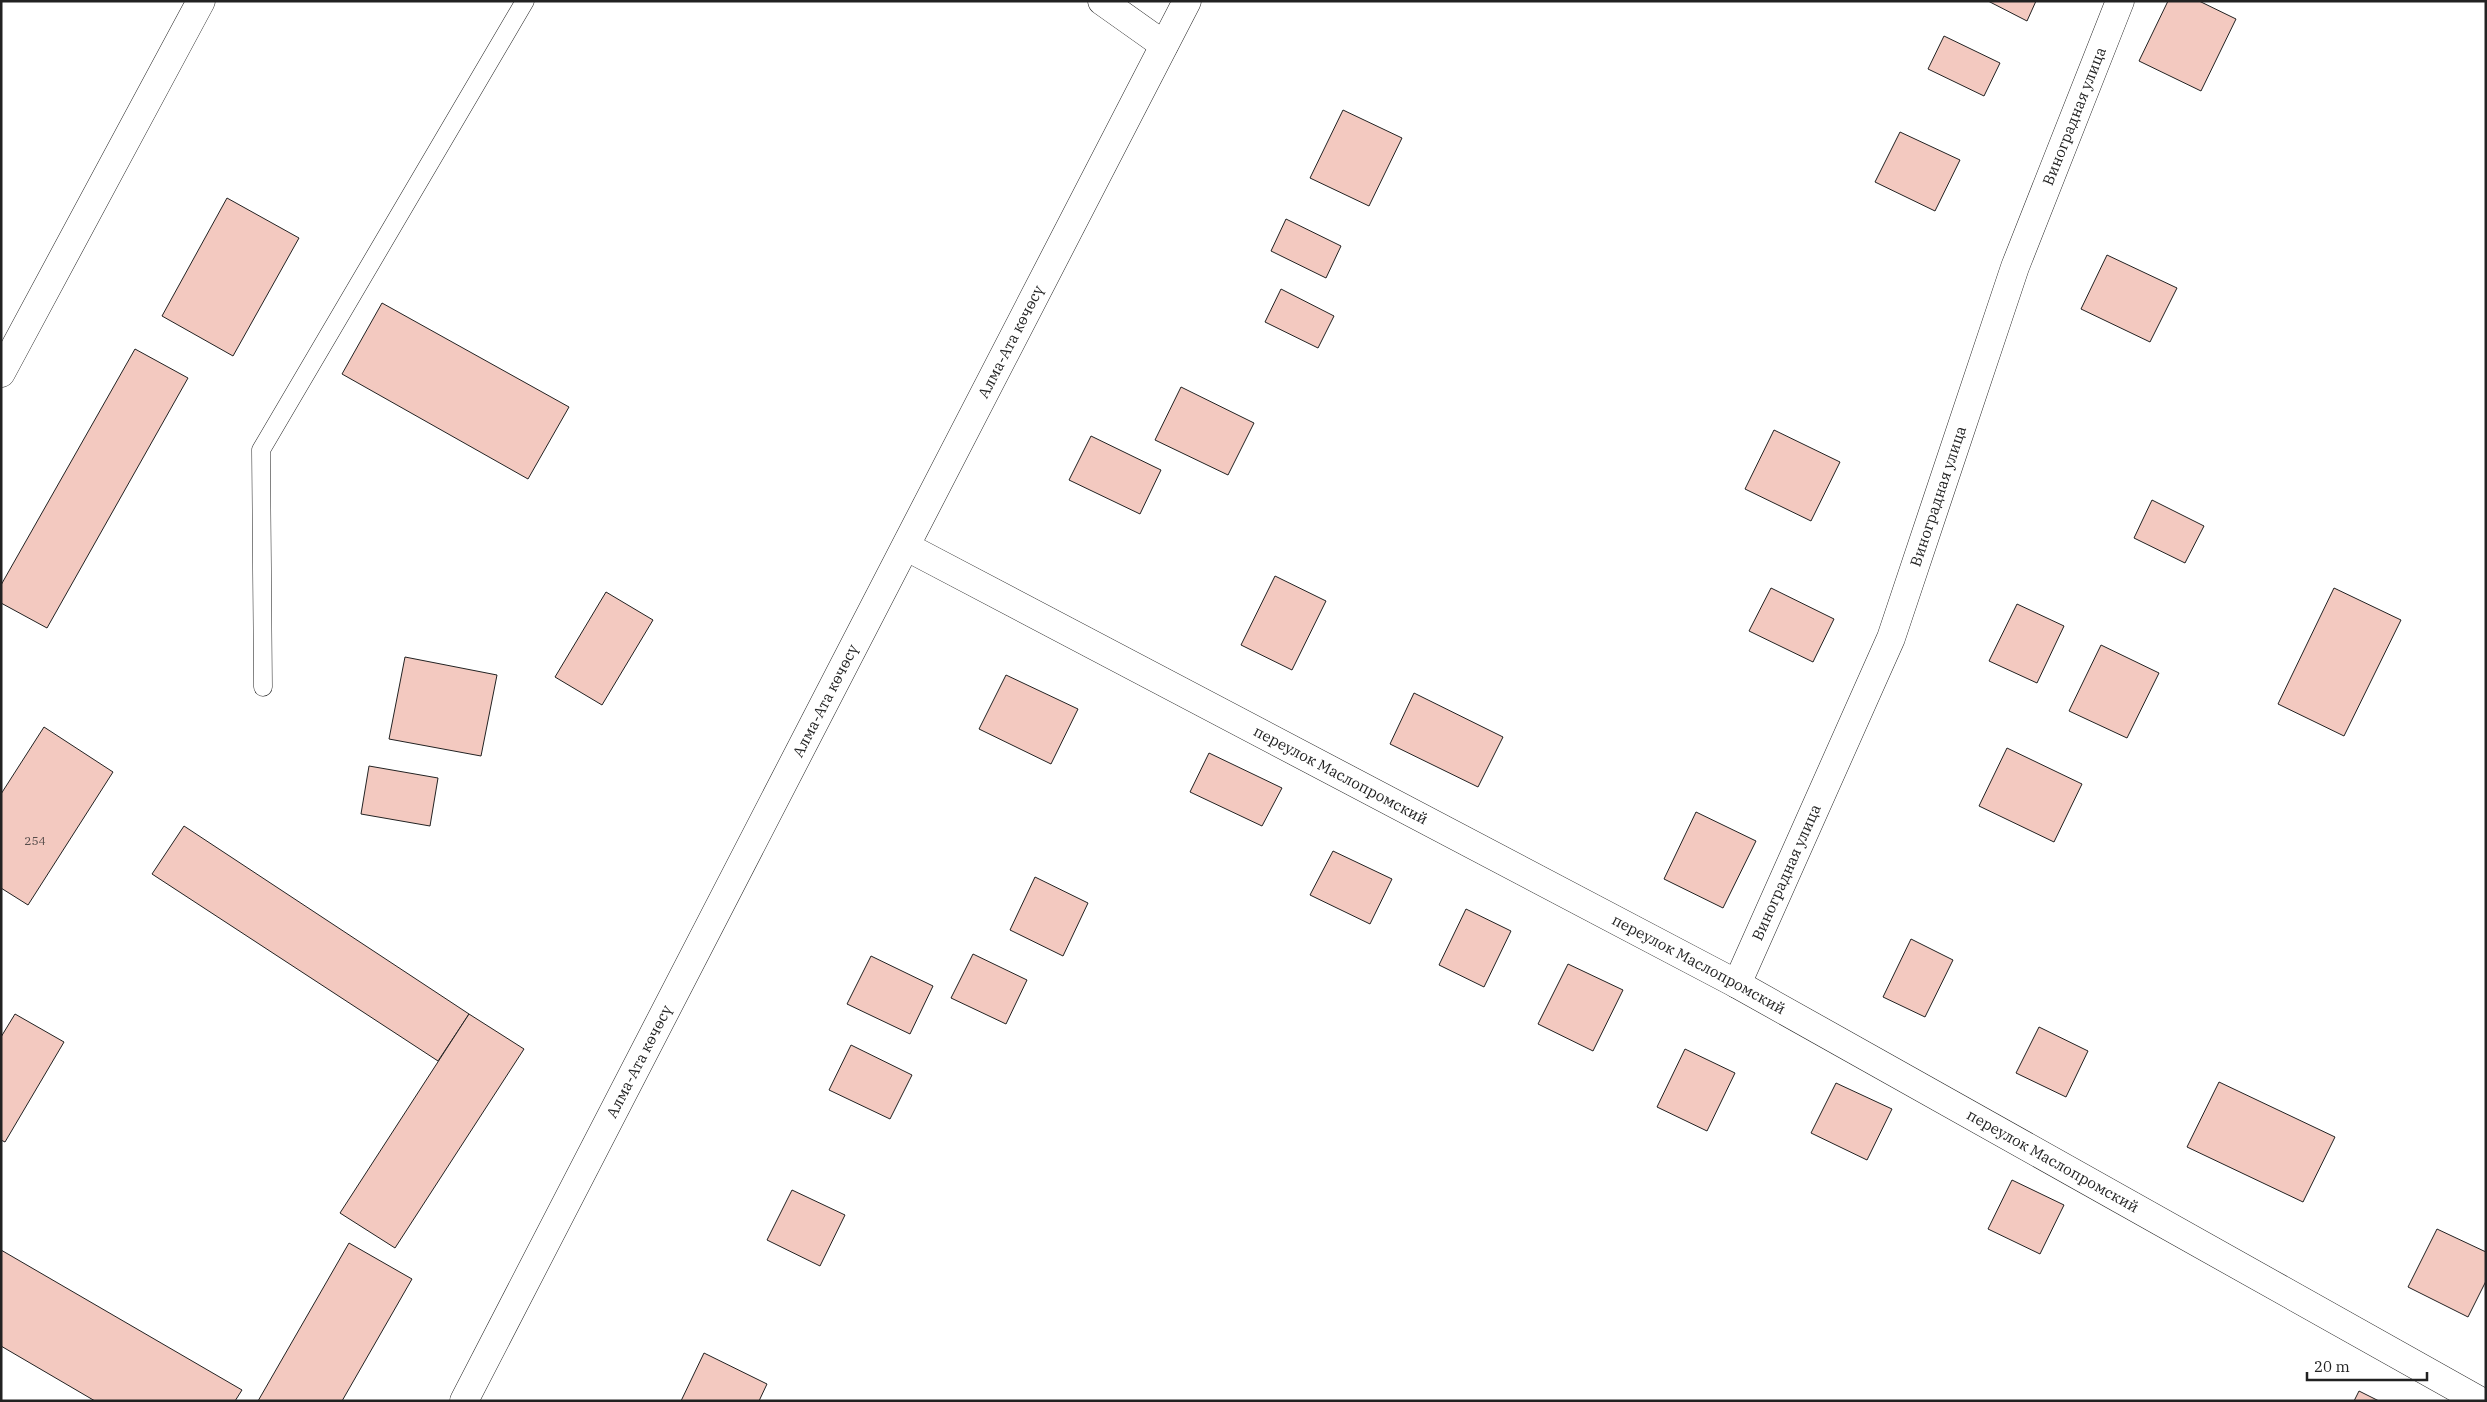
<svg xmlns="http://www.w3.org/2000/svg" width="2487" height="1402" viewBox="0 0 2487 1402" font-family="'IBM Plex Serif',serif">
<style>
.building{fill:#f3c9c0;stroke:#222}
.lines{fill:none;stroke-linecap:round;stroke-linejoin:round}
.lane-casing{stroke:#222;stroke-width:19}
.street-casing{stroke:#222;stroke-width:29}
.highway-casing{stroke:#222;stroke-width:29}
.lane{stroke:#fff;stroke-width:18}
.street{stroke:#fff;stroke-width:28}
.highway{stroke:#fff;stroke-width:28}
.labels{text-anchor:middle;stroke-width:4;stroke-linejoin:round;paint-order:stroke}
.number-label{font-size:12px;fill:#564c4a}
.street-label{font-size:15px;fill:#222;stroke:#fff}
</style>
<rect width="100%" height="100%" fill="#fff"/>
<g class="building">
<path d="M1988,1H2036L2027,21Z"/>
<path d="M2168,1H2199L2236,19L2201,91L2139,61Z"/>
<path d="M1944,36L2000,63L1984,96L1928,69Z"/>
<path d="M1343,110L1402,138L1369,206L1310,178Z"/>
<path d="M1900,132L1960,160L1935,211L1875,182Z"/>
<path d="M227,198L299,238L233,356L162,316Z"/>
<path d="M1286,219L1341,246L1326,278L1271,251Z"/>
<path d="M2107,255L2177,288L2150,342L2081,309Z"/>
<path d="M1281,289L1334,316L1318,348L1265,322Z"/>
<path d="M382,303L569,407L528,479L342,374Z"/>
<path d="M135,349L188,378L47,628L1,603V585Z"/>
<path d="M1181,387L1254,423L1228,475L1155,440Z"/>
<path d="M1774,430L1840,462L1811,521L1745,489Z"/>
<path d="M1091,436L1161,470L1140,514L1069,480Z"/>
<path d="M2152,500L2204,526L2185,563L2134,538Z"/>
<path d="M1275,576L1326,601L1292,670L1241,645Z"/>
<path d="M1771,588L1834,619L1813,662L1749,631Z"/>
<path d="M2334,588L2401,620L2344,736L2278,704Z"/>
<path d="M606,592L653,620L602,705L555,677Z"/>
<path d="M2017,604L2064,626L2037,683L1989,661Z"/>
<path d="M2101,645L2159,673L2127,738L2069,711Z"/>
<path d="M405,657L497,675L481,756L389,739Z"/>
<path d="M1006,675L1078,709L1051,764L979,729Z"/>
<path d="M1414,693L1503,737L1478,787L1390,744Z"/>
<path d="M44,727L113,772L28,905L1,888V794Z"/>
<path d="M2007,748L2082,784L2054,842L1979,806Z"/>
<path d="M1209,753L1282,788L1262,826L1190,792Z"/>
<path d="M369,766L438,778L430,826L361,814Z"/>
<path d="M1696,812L1756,841L1723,908L1664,879Z"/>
<path d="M184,826L469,1014L438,1061L152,874Z"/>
<path d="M1333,851L1392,879L1370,924L1310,895Z"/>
<path d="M1035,877L1088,903L1063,956L1010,930Z"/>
<path d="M1466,909L1511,931L1484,987L1439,965Z"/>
<path d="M1911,939L1953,960L1925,1017L1883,997Z"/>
<path d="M973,954L1027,980L1006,1024L951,998Z"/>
<path d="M871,956L933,986L910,1034L847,1004Z"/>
<path d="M1568,964L1623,990L1593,1051L1538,1024Z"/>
<path d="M15,1014L64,1042L5,1142L1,1140V1037Z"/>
<path d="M469,1014L524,1049L395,1248L340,1213Z"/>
<path d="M2039,1027L2088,1051L2066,1097L2016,1073Z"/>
<path d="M851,1045L912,1075L890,1119L829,1090Z"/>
<path d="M1685,1049L1735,1073L1707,1131L1657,1107Z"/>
<path d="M2219,1082L2335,1137L2303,1202L2187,1147Z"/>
<path d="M1836,1083L1892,1109L1867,1160L1811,1133Z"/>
<path d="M2012,1180L2064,1205L2040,1254L1988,1229Z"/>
<path d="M792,1190L845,1215L820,1266L767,1240Z"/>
<path d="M2437,1229L2486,1252V1281L2468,1317L2408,1287Z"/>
<path d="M349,1243L412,1279L342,1401H258Z"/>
<path d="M1,1250L242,1390L235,1401H95L1,1346Z"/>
<path d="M704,1353L767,1384L759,1401H681Z"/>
<path d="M2359,1391L2379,1401H2354Z"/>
</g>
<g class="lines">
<defs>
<path id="lane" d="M263,687L261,450L525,1"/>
<g id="street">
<path d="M1102,1L1164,45"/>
<path d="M1,373L201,1"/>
<path id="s1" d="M907,547L1737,984L2480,1401"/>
<path id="s2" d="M1737,984L1891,638L2015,267L2120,1"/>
</g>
<g id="highway">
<path id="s3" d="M464,1401L1187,1"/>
</g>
</defs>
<use href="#lane" class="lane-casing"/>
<use href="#street" class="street-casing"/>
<use href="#highway" class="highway-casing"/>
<use href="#lane" class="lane"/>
<use href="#street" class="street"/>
<use href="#highway" class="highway"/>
</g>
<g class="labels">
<g class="number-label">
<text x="35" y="845">254</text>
</g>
<g class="street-label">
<text dy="5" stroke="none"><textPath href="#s2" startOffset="932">Виноградная улица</textPath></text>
<text dy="5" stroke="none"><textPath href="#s3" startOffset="1192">Алма-Ата көчөсү</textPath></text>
<text dy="5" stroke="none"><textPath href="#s2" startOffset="528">Виноградная улица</textPath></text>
<text dy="5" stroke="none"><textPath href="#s3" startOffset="788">Алма-Ата көчөсү</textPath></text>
<text dy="5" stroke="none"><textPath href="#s1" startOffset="490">переулок Маслопромский</textPath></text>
<text dy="5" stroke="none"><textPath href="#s2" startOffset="122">Виноградная улица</textPath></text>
<text dy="5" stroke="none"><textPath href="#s1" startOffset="895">переулок Маслопромский</textPath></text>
<text dy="5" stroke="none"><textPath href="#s3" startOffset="382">Алма-Ата көчөсү</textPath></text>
<text dy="5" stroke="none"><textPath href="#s1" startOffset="1300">переулок Маслопромский</textPath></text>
</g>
</g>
<rect width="2487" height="1402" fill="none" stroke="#222222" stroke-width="5"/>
<path d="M2307 1372v8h120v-8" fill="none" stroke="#222222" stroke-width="2.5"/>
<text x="2314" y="1372" font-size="15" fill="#222222" stroke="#ffffff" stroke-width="4" paint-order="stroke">20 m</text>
</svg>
